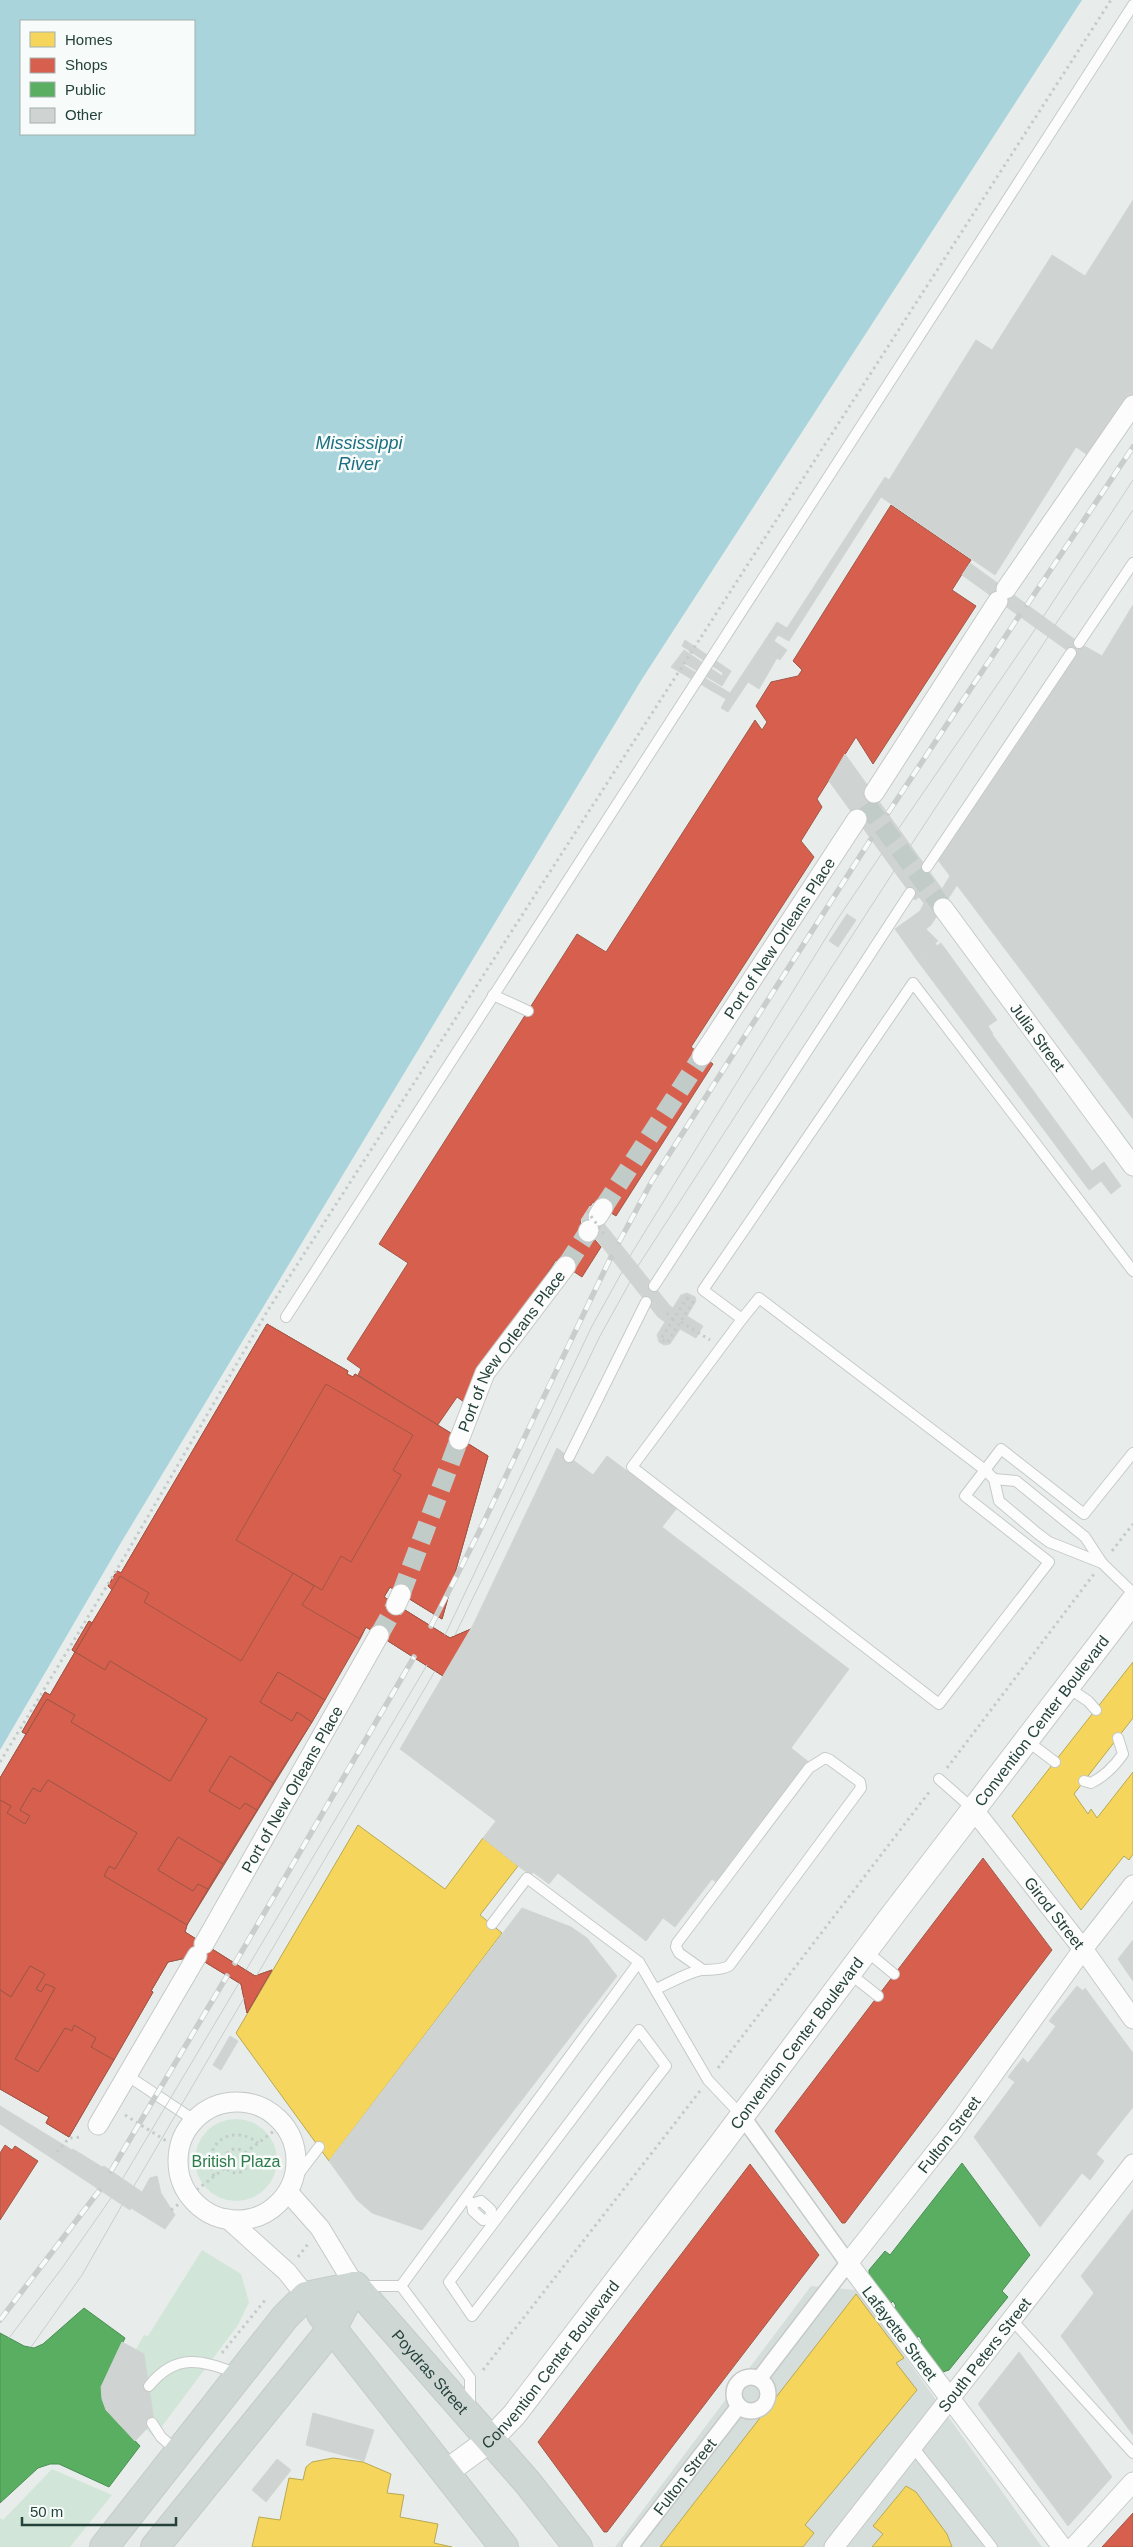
<svg xmlns="http://www.w3.org/2000/svg" width="1133" height="2547" viewBox="0 0 1133 2547" font-family="Arial,sans-serif">
<style>
.built{fill:#d6dedb}
.green{fill:#d1e6d8}
.water{fill:#a9d4db;fill-rule:evenodd}
.homes{fill:#f6d55c;stroke:#b7a952}
.shops{fill:#d6604d;stroke:#a15747}
.public{fill:#5aae61;stroke:#4a8e55}
.building{fill:#cfd4d2;stroke:#d1d6d4}
.lines{fill:none;stroke-linecap:round;stroke-linejoin:round}
.minor-tunnel{stroke:#c1cbc8;stroke-width:19;stroke-dasharray:19 9;stroke-linecap:butt}
.service-casing{stroke:#c5cac8;stroke-width:12}
.pedestrian-casing{stroke:#c5cac8;stroke-width:18}
.minor-casing{stroke:#c5cac8;stroke-width:21}
.tertiary-casing{stroke:#c5cac8;stroke-width:26}
.primary-casing{stroke:#c3ccc9;stroke-width:30}
.path{stroke:#c3ccca;stroke-width:3;stroke-dasharray:2.5 4;stroke-linecap:butt}
.service{stroke:#fcfcfc;stroke-width:10}
.pedestrian{stroke:#fcfcfc;stroke-width:15}
.minor{stroke:#fcfcfc;stroke-width:19}
.tertiary{stroke:#fcfcfc;stroke-width:24}
.primary{stroke:#cfd7d5;stroke-width:28}
.tram{stroke:#c9cdcc;stroke-width:1}
.rail-casing{stroke:#c9cdcc;stroke-width:5.5}
.rail{stroke:#f7fbf9;stroke-width:4;stroke-dasharray:11;stroke-linecap:butt}
.path-bridge{stroke:#c3ccca;stroke-width:3;stroke-dasharray:2.5 4;stroke-linecap:butt}
.labels{text-anchor:middle;stroke-width:5;stroke-linejoin:round;paint-order:stroke}
.street-label{font-size:16px;fill:#24423a;stroke:#f7fbf9}
.park-label{font-size:16px;fill:#2d7a4b;stroke:#f7fbf9}
.water-label{font-size:18px;font-style:italic;fill:#1c6f80;stroke:#f7fbf9}
</style>
<rect width="100%" height="100%" fill="#e8edeb"/>
<path class="built" d="M811,2286L857,2290L1042,2547H615Z"/>
<g class="green">
<circle cx="236" cy="2160" r="41"/>
<path d="M202,2250L241,2274L249,2302L238,2325L154,2437L111,2394L144,2335L148,2336Z"/>
<path d="M52,2469L112,2495L70,2547H0V2518L3,2520Z"/>
</g>
<path class="water" d="M0,0H1082L642,679L122,1541L0,1750ZM21,21H194V134H21Z"/>
<g class="homes">
<path d="M1133,1662V1718L1074,1794L1088,1814L1091,1809L1097,1818L1133,1772V1854L1129,1860L1124,1856L1081,1910L1012,1816Z"/>
<path d="M358,1825L445,1889L483,1838L518,1866L480,1915L502,1933L329,2161L236,2033Z"/>
<path d="M856,2294L904,2358L896,2363L917,2390L805,2525L814,2533L803,2547H660Z"/>
<path d="M333,2458L363,2462L391,2474L387,2493L404,2495L400,2517L438,2524L434,2543L452,2547H252L259,2517L280,2520L289,2478L303,2480L306,2467L312,2462Z"/>
<path d="M906,2486L916,2492L947,2534L952,2547H872L883,2534L873,2526Z"/>
</g>
<g class="shops">
<path d="M891,505L971,560L952,590L976,606L873,764L856,737L817,799L822,807L801,841L814,857L691,1047L713,1064L616,1216L593,1202L580,1222L601,1247L582,1277L556,1260L464,1402L457,1397L437,1426L358,1375L361,1369L347,1359L408,1263L379,1244L577,934L606,952L755,720L762,730L767,722L756,706L771,682L798,676L802,670L793,661Z"/>
<path d="M267,1324L348,1371L347,1374L353,1377L355,1374L488,1456L442,1619L390,1587L384,1597L450,1638L471,1629L443,1676L366,1627L360,1639L302,1605L314,1586L322,1590L341,1556L351,1562L401,1475L393,1470L413,1435L326,1384L236,1540L293,1573L241,1661L144,1602L149,1593L120,1576L112,1590L108,1586L117,1571L121,1573Z"/>
<path d="M267,1324L348,1371L347,1374L353,1377L355,1374L488,1456L442,1619L390,1587L384,1597L450,1638L471,1629L443,1676L366,1627L312,1722L187,1925L185,1932L255,1976L272,1970L247,2013L241,1984L195,1956L168,1962L151,1991L153,1992L69,2137L46,2123L49,2117L0,2089V1778L26,1734L22,1732L45,1692L50,1695L75,1652L72,1650L89,1621L92,1623L112,1590L108,1586L117,1571L121,1573Z"/>
<path d="M326,1384L413,1435L393,1470L401,1475L351,1562L341,1556L322,1590L236,1540Z"/>
<path d="M293,1573L314,1586L302,1605L360,1639L325,1700L278,1672L260,1702L292,1721L297,1712L312,1722L273,1783L230,1756L209,1791L240,1809L245,1803L257,1810L223,1864L178,1837L158,1870L193,1891L198,1884L208,1889L187,1925L104,1876L109,1866L115,1869L137,1833L48,1780L40,1792L33,1788L20,1810L30,1816L25,1824L7,1813L11,1806L0,1800V1778L47,1699L75,1715L71,1722L170,1781L207,1719L110,1661L105,1670L75,1652L120,1576L149,1593L144,1602L241,1661Z"/>
<path d="M89,1621L92,1623L75,1652L72,1650Z"/>
<path d="M75,1652L105,1670L110,1661L207,1719L170,1781L71,1722L75,1715L47,1699L26,1734L22,1732L45,1692L50,1695Z"/>
<path d="M278,1672L325,1700L312,1722L297,1712L292,1721L260,1702Z"/>
<path d="M230,1756L273,1783L257,1810L245,1803L240,1809L209,1791Z"/>
<path d="M48,1780L137,1833L115,1869L109,1866L104,1876L187,1925L185,1932L255,1976L272,1970L247,2013L241,1984L195,1956L168,1962L151,1991L153,1992L114,2060L91,2047L96,2038L74,2025L72,2031L65,2028L38,2072L15,2059L55,1988L46,1984L41,1992L36,1989L45,1974L30,1966L11,1997L0,1990V1800L11,1806L7,1813L25,1824L30,1816L20,1810L33,1788L40,1792Z"/>
<path d="M178,1837L223,1864L208,1889L198,1884L193,1891L158,1870Z"/>
<path d="M983,1858L1052,1950L845,2223H842L775,2131Z"/>
<path d="M30,1966L45,1974L36,1989L41,1992L46,1984L55,1988L15,2059L38,2072L65,2028L72,2031L74,2025L96,2038L91,2047L114,2060L69,2137L46,2123L49,2117L0,2089V1990L11,1997Z"/>
<path d="M5,2145L12,2150L15,2146L38,2161L0,2220V2153Z"/>
<path d="M750,2164L819,2255L607,2532H604L538,2442Z"/>
<path d="M1133,2513V2547H1102Z"/>
</g>
<g class="public">
<path d="M962,2163L1030,2255L1002,2291L1008,2297L949,2370L943,2372L919,2344L922,2341L919,2336L915,2339L893,2309L896,2306L893,2301L890,2304L869,2276V2270L885,2251L890,2255Z"/>
<path d="M84,2308L125,2338L101,2387L102,2399L106,2410L140,2446L109,2487L59,2464H50L38,2468L0,2503V2333L24,2346L34,2348L43,2344Z"/>
</g>
<g class="building">
<path d="M1133,200V396L1092,458L1076,447L995,575L881,497L789,641L778,635L774,641L787,650L780,660L777,658L759,689L748,682L728,712L721,708L726,699L671,667L684,650L722,676L723,673L682,646L685,640L731,671L722,686L684,663L683,665L730,693L777,622L787,628L885,477L889,480L976,340L992,350L1052,255L1085,276Z"/>
<path d="M970,563L1081,644L1075,656L962,575Z"/>
<path d="M1133,605V1119L938,860L1081,644L1102,656Z"/>
<path d="M845,754L942,889L950,876L957,885L931,925L926,929L938,941L935,943L937,946L917,960L895,929L920,911L924,903L919,897L915,900L829,781Z"/>
<path d="M847,914L856,920L838,947L829,941Z"/>
<path d="M941,943L997,1020L988,1026L993,1034H992L1092,1171L1104,1162L1121,1186L1111,1194L1101,1181L1089,1190L917,960Z"/>
<path d="M590,1206L670,1306L673,1308L681,1295L687,1293L695,1297L696,1301L687,1316L703,1326L696,1338L680,1329L670,1344L664,1345L659,1342L657,1335L665,1322L658,1317L581,1220Z"/>
<path d="M557,1448L593,1475L607,1456L677,1508L662,1527L849,1669L791,1748L810,1763L719,1885L712,1879L675,1927L663,1918L646,1941L558,1873L549,1884L533,1872L531,1875L518,1866L483,1838L496,1821L400,1749L473,1625Z"/>
<path d="M522,1908L571,1927L587,1938L617,1976L422,2230L372,2213L357,2200L329,2161Z"/>
<path d="M1133,1940V1981L1118,1959Z"/>
<path d="M1077,1986L1083,1991L1085,1988L1133,2053V2107L1096,2154L1104,2161L1090,2180L1082,2173L1040,2227L974,2137L1015,2082L1008,2077L1023,2058L1028,2063L1056,2026L1049,2021Z"/>
<path d="M230,2036L238,2041L221,2070L213,2065Z"/>
<path d="M0,2106L72,2150L73,2149L102,2167L104,2166L142,2192L150,2178L157,2176L161,2193L175,2215L165,2229L131,2208L130,2210L0,2124Z"/>
<path d="M1133,2209V2435L1061,2336L1094,2293L1081,2276Z"/>
<path d="M122,2342L144,2354L154,2421L135,2441L106,2410L102,2399L101,2387Z"/>
<path d="M1019,2352L1112,2477L1068,2526L978,2404Z"/>
<path d="M313,2413L374,2430L364,2461L306,2445Z"/>
<path d="M277,2459L291,2470L266,2502L252,2490Z"/>
</g>
<g class="lines">
<g class="minor-tunnel">
<path d="M866,804L943,908"/>
<path d="M603,1208L702,1056"/>
<path d="M566,1266L588,1232"/>
<path d="M401,1594L459,1440"/>
<path d="M379,1635L396,1605"/>
</g>
<defs>
<g id="service">
<path d="M1079,643L1133,563"/>
<path d="M927,867L1071,653"/>
<path d="M493,995L528,1011"/>
<path d="M654,1286L910,893"/>
<path d="M286,1317L1133,5"/>
<path d="M742,1319L632,1467L939,1704L1049,1562L965,1496L1001,1449L1084,1514L1133,1453"/>
<path d="M569,1457L646,1302"/>
<path d="M994,1479L1016,1481L1085,1537L1102,1563L1133,1593"/>
<path d="M1102,1563L1049,1542L1037,1533L999,1501L994,1479L985,1470L759,1298L742,1319L703,1290L913,983L1133,1271"/>
<path d="M1067,1687L1088,1701L1096,1710"/>
<path d="M1026,1740L1055,1762"/>
<path d="M939,1779L973,1809"/>
<path d="M1084,1781L1091,1783C1105,1776 1114,1767 1123,1754L1118,1738"/>
<path d="M492,1924L527,1878L639,1962L708,2080L742,2116"/>
<path d="M865,1950L894,1974"/>
<path d="M849,1973L878,1996"/>
<path d="M656,1989C670,1983 686,1973 701,1970C712,1969 719,1971 729,1966L861,1788L860,1782L830,1760L825,1758L809,1768L677,1943L676,1947L679,1953L703,1970"/>
<path d="M639,2030L666,2066L472,2316L449,2282Z"/>
<path d="M128,2076L194,2120"/>
<path d="M294,2180L319,2147"/>
<path d="M466,2198L472,2204L473,2211L483,2220L490,2219"/>
<path d="M472,2204L481,2201L491,2210L490,2219"/>
<path d="M360,2286H401"/>
<path d="M401,2286L639,1962"/>
<path d="M401,2286L470,2378V2410"/>
<path d="M1012,2320L1133,2453"/>
<path d="M149,2386C177,2351 203,2361 239,2374"/>
<path d="M152,2423L161,2437L178,2452"/>
<path d="M913,2447L992,2547"/>
</g>
<g id="pedestrian">
<path d="M742,2116L848,2263L759,2379"/>
<circle cx="751" cy="2394" r="17"/>
<path id="s1" d="M630,2547L739,2406"/>
</g>
<g id="minor">
<path d="M1006,589L1133,405"/>
<path d="M874,793L998,601"/>
<path id="s2" d="M943,908L1133,1166"/>
<path id="s3" d="M702,1056L857,819"/>
<path d="M598,1216L603,1208"/>
<path d="M588,1232L589,1230"/>
<path id="s4" d="M459,1440L485,1373L566,1266"/>
<path d="M396,1605L401,1594"/>
<path id="s5" d="M973,1809L1083,1949L1133,2019"/>
<path id="s6" d="M204,1944L379,1635"/>
<circle cx="237" cy="2161" r="59"/>
<path d="M98,2125L197,1956"/>
<path d="M288,2192L320,2228L355,2286"/>
<path d="M228,2219L287,2272L306,2296"/>
<path id="s7" d="M834,2547L1133,2164"/>
<path id="s8" d="M1062,2547L848,2263L954,2129L1083,1949L1133,1885"/>
<path d="M1074,2547L1133,2482"/>
</g>
<g id="tertiary">
<path id="s9" d="M446,2472L490,2440L514,2415L721,2144L888,1921L1133,1601"/>
</g>
<g id="primary">
<path id="s10" d="M355,2286L528,2483L578,2547"/>
<path d="M321,2314L504,2547"/>
<path d="M104,2547L285,2317L306,2296L355,2286"/>
<path d="M155,2547L333,2327L355,2286"/>
</g>
</defs>
<use href="#service" class="service-casing"/>
<use href="#pedestrian" class="pedestrian-casing"/>
<use href="#minor" class="minor-casing"/>
<use href="#tertiary" class="tertiary-casing"/>
<use href="#primary" class="primary-casing"/>
<g class="path">
<path d="M687,1298L693,1302L667,1343L661,1339Z"/>
<path d="M667,1313L673,1320"/>
<path d="M681,1322L710,1340"/>
<path d="M1112,1551L1133,1524"/>
<path d="M0,1762L125,1556L268,1310L1111,0"/>
<path d="M947,1768L1094,1574"/>
<path d="M718,2068L930,1791"/>
<path d="M125,2115L168,2142"/>
<circle cx="236" cy="2161" r="12"/>
<path d="M57,2152L69,2138L83,2137"/>
<path d="M245,2153L283,2124"/>
<path d="M214,2176C200,2145 231,2122 258,2143"/>
<path d="M171,2210L226,2167"/>
<path d="M298,2257L308,2244"/>
<path d="M222,2353L266,2299"/>
<path d="M483,2370L700,2091"/>
</g>
<use href="#service" class="service"/>
<use href="#pedestrian" class="pedestrian"/>
<use href="#minor" class="minor"/>
<use href="#tertiary" class="tertiary"/>
<use href="#primary" class="primary"/>
<g class="tram">
<path d="M1043,617L1133,480"/>
<path d="M1055,625L1133,510"/>
<path d="M899,828L1036,628"/>
<path d="M911,845L1048,637"/>
<path d="M630,1256L835,923L882,853"/>
<path d="M638,1266L894,871"/>
<path d="M445,1635L592,1326L622,1272"/>
<path d="M455,1635L600,1336L630,1282"/>
<path d="M246,1970L427,1665"/>
<path d="M257,1975L435,1671"/>
<path d="M123,2178L239,1983"/>
<path d="M134,2186L244,1998"/>
<path d="M9,2338L62,2268L111,2198"/>
<path d="M31,2347L82,2275L122,2205"/>
</g>
<defs>
<g id="rail">
<path d="M1027,605L1133,447"/>
<path d="M888,813L1019,616"/>
<path d="M619,1242L652,1181L871,839"/>
<path d="M431,1626L478,1534L611,1257"/>
<path d="M235,1963L414,1657"/>
<path d="M111,2171L227,1976"/>
<path d="M0,2320L99,2191"/>
</g>
</defs>
<use href="#rail" class="rail-casing"/>
<use href="#rail" class="rail"/>
<path class="path-bridge" d="M587,1211L605,1235"/>
</g>
<g class="labels">
<g class="street-label">
<text dy="6" stroke="none"><textPath href="#s3" startOffset="141">Port of New Orleans Place</textPath></text>
<text dy="6" stroke="none"><textPath href="#s2" startOffset="160">Julia Street</textPath></text>
<text dy="6" stroke="none"><textPath href="#s4" startOffset="104">Port of New Orleans Place</textPath></text>
<text dy="6" stroke="none"><textPath href="#s9" startOffset="961">Convention Center Boulevard</textPath></text>
<text dy="6" stroke="none"><textPath href="#s6" startOffset="178">Port of New Orleans Place</textPath></text>
<text dy="6" stroke="none"><textPath href="#s5" startOffset="132">Girod Street</textPath></text>
<text dy="6" stroke="none"><textPath href="#s9" startOffset="556">Convention Center Boulevard</textPath></text>
<text dy="6" stroke="none"><textPath href="#s8" startOffset="519">Fulton Street</textPath></text>
<text transform="translate(900 2333) rotate(53)" y="6">Lafayette Street</text>
<text dy="6" stroke="none"><textPath href="#s7" startOffset="244">South Peters Street</textPath></text>
<text dy="6" stroke="none"><textPath href="#s9" startOffset="151">Convention Center Boulevard</textPath></text>
<text dy="6" stroke="none"><textPath href="#s10" startOffset="114">Poydras Street</textPath></text>
<text dy="6" stroke="none"><textPath href="#s1" startOffset="89">Fulton Street</textPath></text>
</g>
<g class="park-label">
<text x="236" y="2167">British Plaza</text>
</g>
<g class="water-label">
<text x="359" y="449">Mississippi<tspan x="359" dy="21">River</tspan></text>
</g>
</g>
<rect x="20" y="20" width="175" height="115" fill="#f7fbf9" stroke="#a3b1ad"/>
<rect x="30" y="32" width="25" height="15" fill="#f6d55c" stroke="#a3b1ad"/>
<text x="65" y="45" font-size="15" fill="#24423a">Homes</text>
<rect x="30" y="58" width="25" height="15" fill="#d6604d" stroke="#a3b1ad"/>
<text x="65" y="70" font-size="15" fill="#24423a">Shops</text>
<rect x="30" y="82" width="25" height="15" fill="#5aae61" stroke="#a3b1ad"/>
<text x="65" y="95" font-size="15" fill="#24423a">Public</text>
<rect x="30" y="108" width="25" height="15" fill="#cfd4d2" stroke="#a3b1ad"/>
<text x="65" y="120" font-size="15" fill="#24423a">Other</text>
<path d="M22 2517v8h154v-8" fill="none" stroke="#24423a" stroke-width="2.5"/>
<text x="30" y="2517" font-size="15" fill="#24423a" stroke="#f7fbf9" stroke-width="4" paint-order="stroke">50 m</text>
</svg>
